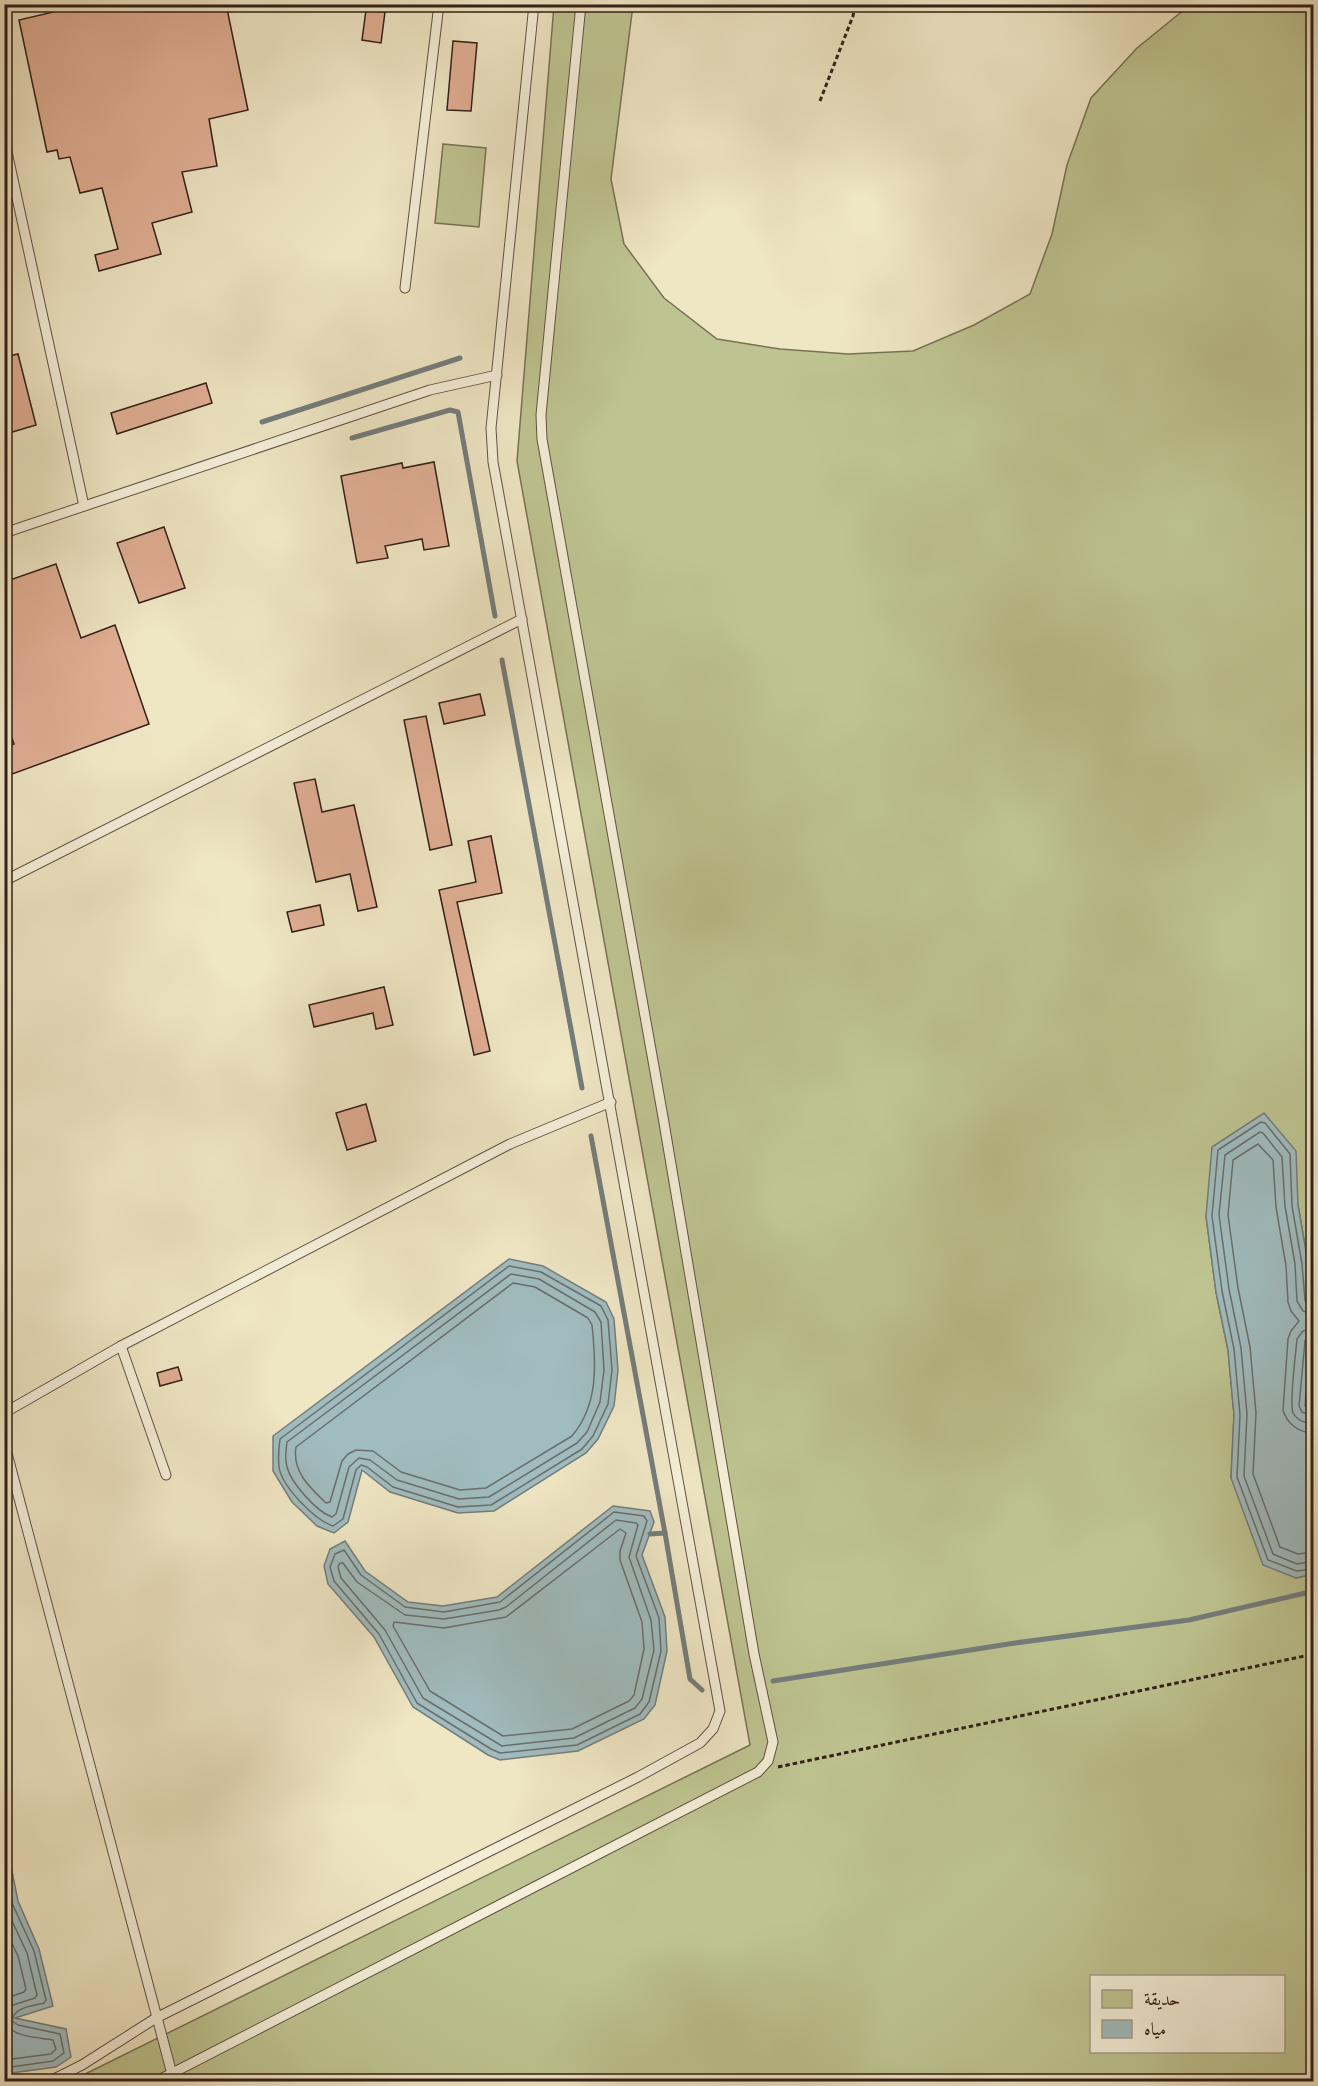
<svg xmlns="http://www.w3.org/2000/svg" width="1318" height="2086" viewBox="0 0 1318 2086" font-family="Cardo,Amiri,serif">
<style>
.green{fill:#bec491;stroke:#787254;stroke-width:1.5;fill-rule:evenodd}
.water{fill:#a0bcbf;stroke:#747d7c;stroke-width:1.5}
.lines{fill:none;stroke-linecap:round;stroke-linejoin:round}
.shore{stroke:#6a6e6c;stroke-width:1.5}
.stream{stroke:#747d7c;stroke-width:5}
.building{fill:#e0ae93;stroke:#331f18;stroke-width:1.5}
.lane-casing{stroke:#625143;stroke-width:11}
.path{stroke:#331f18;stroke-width:3;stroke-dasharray:4.5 3;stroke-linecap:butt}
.lane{stroke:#f5efd9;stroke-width:9}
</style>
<rect width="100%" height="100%" fill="#efe6c4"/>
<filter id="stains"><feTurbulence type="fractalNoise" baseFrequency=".00333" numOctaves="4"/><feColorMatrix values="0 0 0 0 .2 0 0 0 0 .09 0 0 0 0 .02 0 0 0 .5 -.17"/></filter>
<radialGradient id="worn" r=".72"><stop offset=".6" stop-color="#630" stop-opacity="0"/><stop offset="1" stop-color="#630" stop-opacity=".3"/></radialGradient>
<g class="green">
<path d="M554,5H633L611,179L624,244L664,298L717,339L780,349L848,354L913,351L974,325L1030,294L1052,234L1067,165L1091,98L1137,48L1190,5H1313V1412L1305,1407L1312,1323L1308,1263L1298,1205L1206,1216L1216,1292L1228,1350L1234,1415L1231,1478L1296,1578L1313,1574V2081L69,2082L750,1745L517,461ZM1092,1976H1284V2052H1092Z"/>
<path d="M443,144L486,148L479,227L435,223Z"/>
</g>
<g class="water">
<path d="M1264,1113L1296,1151L1298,1205L1308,1263L1312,1323L1305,1406L1313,1412V1574L1296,1578L1263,1565L1231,1478L1234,1415L1228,1350L1216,1292L1206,1216L1212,1147Z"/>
<path d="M509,1259L543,1266L606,1302L614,1319L618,1370L614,1406L598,1439L586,1453L494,1511L458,1513L390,1492L362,1470L348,1522L334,1533L317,1526L292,1502L273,1471V1436Z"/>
<path d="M613,1506L650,1511L654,1522L642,1555L665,1617L667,1651L655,1705L644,1719L578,1751L500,1760L488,1755L413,1707L374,1637L328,1584L324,1566L330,1549L345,1541L365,1571L408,1602L443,1606L497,1597Z"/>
<path d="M4,1832L18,1901L39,1949L53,2006L15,2018L66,2029L71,2057L56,2067L5,2074Z"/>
</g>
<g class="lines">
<g class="shore">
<path d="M509,1266L541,1272L601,1306L608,1320L612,1370L608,1404L593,1436L582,1449L491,1505L458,1507L393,1487L367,1467L361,1465L356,1470L343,1519L333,1526C315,1520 282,1487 279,1467C278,1459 279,1447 280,1439Z"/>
<path d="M511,1274L539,1279L595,1312L601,1322L604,1370L600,1402L587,1432L577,1443L489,1497L459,1499L397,1480L370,1460L359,1458L349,1467L336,1514L332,1517C317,1512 291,1483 287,1467C285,1460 286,1449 287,1442Z"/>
<path d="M513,1283L535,1287L588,1318L592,1325C596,1363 599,1404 572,1436L486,1488L460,1490L401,1472L373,1451L356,1450L348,1454L342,1461L330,1502L326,1503C309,1487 292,1471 296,1447Z"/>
<path d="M1314,1307L1307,1305L1305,1300L1302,1264L1292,1206L1290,1154L1265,1123L1261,1122L1218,1150L1212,1216L1222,1291L1234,1349L1240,1415L1237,1477L1268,1560L1297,1571L1314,1569"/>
<path d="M1314,1314L1303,1311L1297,1301L1295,1264L1285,1206L1282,1157L1263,1133L1260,1132L1225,1155L1219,1215L1229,1289L1241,1348L1247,1414L1244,1476L1273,1554L1297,1564L1314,1561"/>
<path d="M1314,1328L1303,1331L1297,1339C1296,1352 1289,1403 1293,1413C1297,1420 1306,1424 1314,1424"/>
<path d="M1314,1335L1308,1336L1305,1341L1299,1406L1302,1412L1314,1417"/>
<path d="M1314,1433C1299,1433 1287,1424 1283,1410L1288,1339L1291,1331L1299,1321L1291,1311L1288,1302L1286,1266L1276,1207L1273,1160L1258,1144L1233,1160L1228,1215L1238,1288L1250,1347L1256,1413L1253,1474L1280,1547L1298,1554L1314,1552"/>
<path d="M614,1512L644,1516L647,1521L636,1556L659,1618L661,1651L649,1702L640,1714L577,1745L500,1753L491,1749L417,1703L379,1634L334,1581L330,1567L335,1554L344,1550L361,1575L405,1607L444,1612L500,1602Z"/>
<path d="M616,1520L636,1523L638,1525L629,1557L651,1620L654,1650L642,1699L635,1708L574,1738L502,1746L423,1698L385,1630L341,1578L338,1567L340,1563H343L357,1582L405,1615L444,1619L499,1610L506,1607Z"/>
<path d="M620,1529L626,1533L620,1551V1560L642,1622L644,1649L634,1695L629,1701L572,1729L503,1736L430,1691L393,1626L394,1622L444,1628L506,1617Z"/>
<path d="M4,1864L12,1903L34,1951L46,2000L44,2003C33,2006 13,2007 12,2021L18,2025L60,2034L64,2053L53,2061L4,2068"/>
<path d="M4,1904L27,1953L37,1995L35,1998L10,2006L4,2016"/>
<path d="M4,1927L18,1956L26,1989L24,1992L4,1999"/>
<path d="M4,2020C10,2038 38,2037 53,2040L56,2049L51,2054L4,2060"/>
</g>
<g class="stream">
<path d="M262,422L460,358"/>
<path d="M352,438L450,410L458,412L495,616"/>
<path d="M502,660L582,1088"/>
<path d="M591,1136L665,1533L690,1679L702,1690"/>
<path d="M650,1534L665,1533"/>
<path d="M773,1681L1015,1643L1189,1620L1314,1591"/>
</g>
</g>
<g class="building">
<path d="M87,4H226L248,110L209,119L217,166L182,172L192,212L152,223L161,254L99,271L95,255L118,249L102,188L80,193L70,157L59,159L57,150L47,152L19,20Z"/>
<path d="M366,10L385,12L381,43L362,40Z"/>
<path d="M453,41L477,43L471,111L447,110Z"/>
<path d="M18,354L36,425L9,433L4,416V357Z"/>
<path d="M206,383L212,403L117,434L111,413Z"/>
<path d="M434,462L449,546L424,550L422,539L385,546L388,558L357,563L341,476L402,463L403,468Z"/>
<path d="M164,527L185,588L139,603L117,543Z"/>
<path d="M56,564L81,638L115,625L149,724L4,777V747L14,744L4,716V667L10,665L4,648V582Z"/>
<path d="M480,694L485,715L444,724L439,703Z"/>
<path d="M426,716L452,845L430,850L404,720Z"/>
<path d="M315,779L322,812L354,805L377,907L358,911L350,874L316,882L294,783Z"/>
<path d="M491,836L502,893L457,902L490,1051L474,1055L439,890L476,882L468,841Z"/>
<path d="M320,905L324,925L292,932L287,912Z"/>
<path d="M384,987L393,1025L376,1029L373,1013L314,1027L309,1005Z"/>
<path d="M366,1104L376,1141L347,1150L336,1113Z"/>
<path d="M178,1367L182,1380L160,1386L157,1373Z"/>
</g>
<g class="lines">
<defs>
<g id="lane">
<path d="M4,138L84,506"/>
<path d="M405,288L439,4"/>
<path d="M4,533L430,390L497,375"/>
<path d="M4,881L522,619"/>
<path d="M121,1346L166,1475"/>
<path d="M4,1413L121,1346L510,1144L611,1102"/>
<path d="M4,1442L172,2074"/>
<path d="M48,2082L82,2065L156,2018L638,1777L700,1743L713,1729L720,1711L493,462L491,428L534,4"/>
<path d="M155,2082L758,1772L768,1761L773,1742L754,1654L663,1117L542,439L541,415L581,4"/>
</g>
</defs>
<use href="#lane" class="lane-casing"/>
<g class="path">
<path d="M820,101L853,16L855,4"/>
<path d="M778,1767L1314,1654"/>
</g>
<use href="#lane" class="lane"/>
</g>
<rect width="1318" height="2086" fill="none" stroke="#efe6c4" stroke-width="24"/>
<rect x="6" y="6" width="1306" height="2074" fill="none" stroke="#331f18" stroke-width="3"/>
<rect x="12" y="12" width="1294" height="2062" fill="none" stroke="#331f18" stroke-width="1.5"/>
<rect x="1090" y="1975" width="195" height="78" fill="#f5efd9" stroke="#a79c8c" stroke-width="1.5"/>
<rect x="1102" y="1990" width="30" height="18" fill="#bec491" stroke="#a79c8c" stroke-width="1.5"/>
<text x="1144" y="2005" font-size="18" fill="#331f18">حديقة</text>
<rect x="1102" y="2020" width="30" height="18" fill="#a0bcbf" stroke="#a79c8c" stroke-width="1.5"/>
<text x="1144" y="2035" font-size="18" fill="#331f18">مياه</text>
<rect width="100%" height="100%" filter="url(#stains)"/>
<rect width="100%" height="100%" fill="url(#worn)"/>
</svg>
